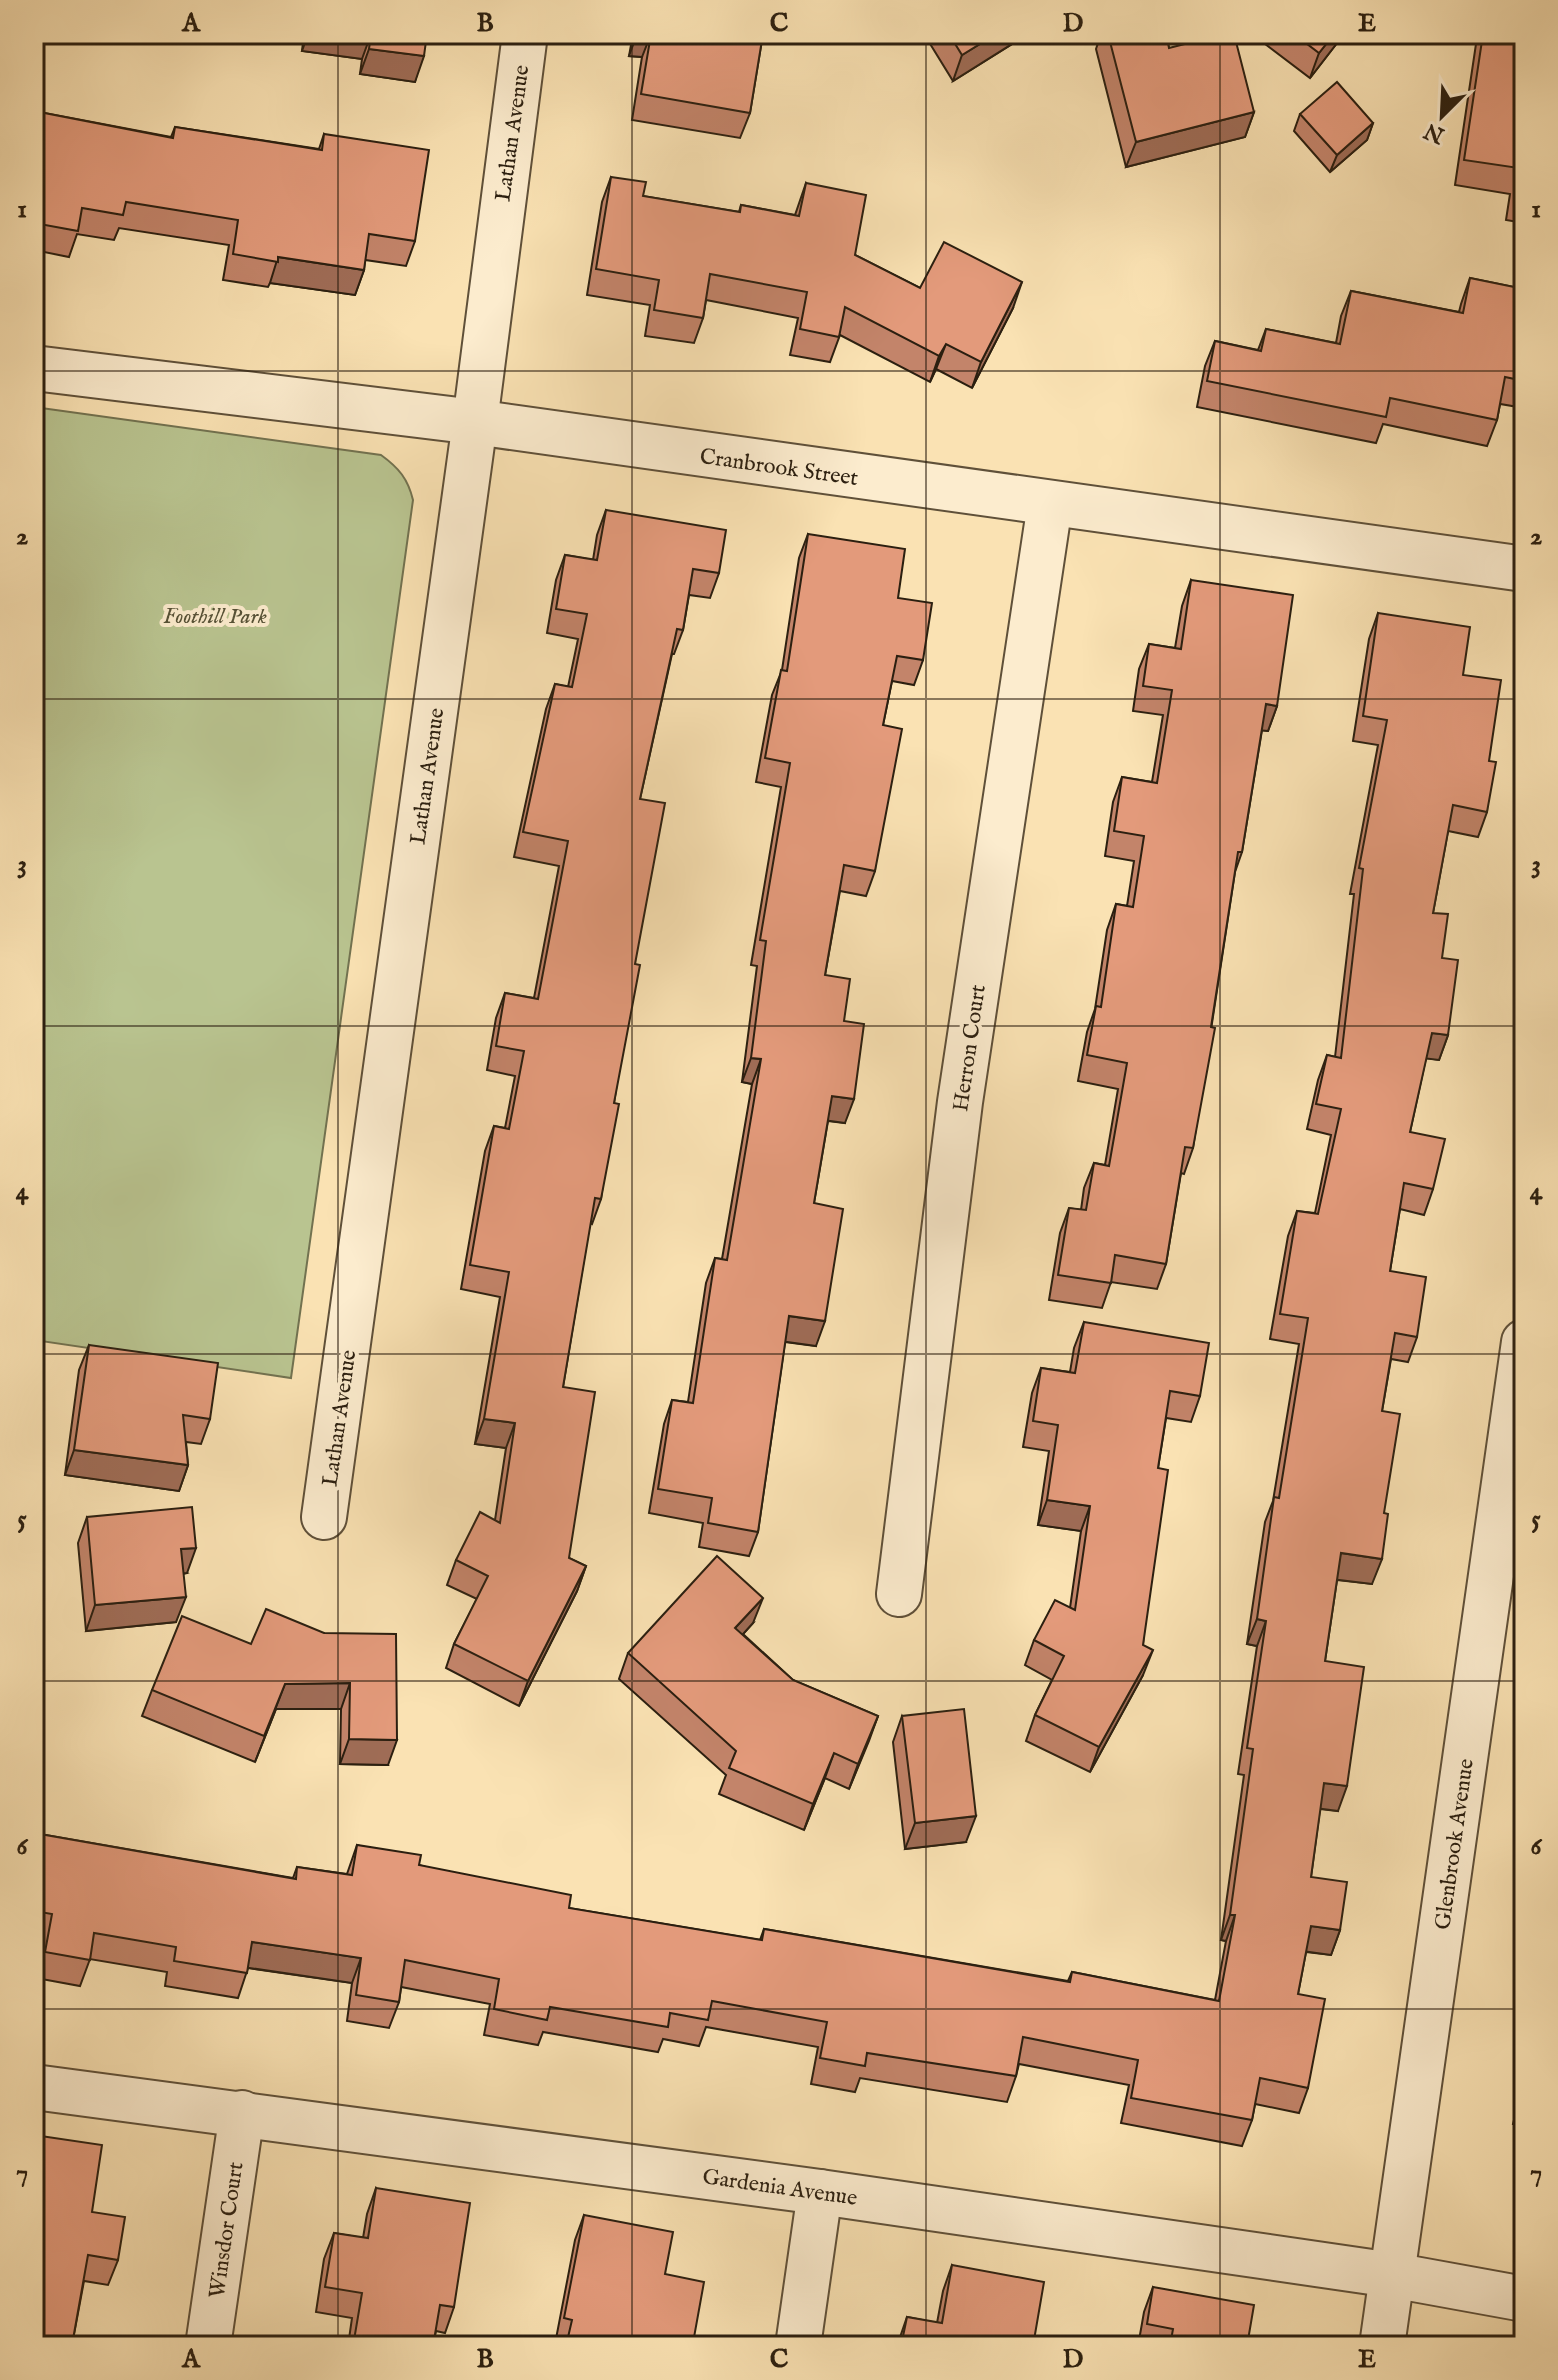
<svg xmlns="http://www.w3.org/2000/svg" width="1558" height="2380" viewBox="0 0 1558 2380" font-family="'IM FELL English',serif">
<style>
.green{fill:#b9c490;stroke:#727250;stroke-width:2}
.lines{fill:none;stroke-linecap:round;stroke-linejoin:round}
.minor-casing{stroke:#5f5039;stroke-width:48}
.minor{stroke:#fcecce;stroke-width:44}
.wall{fill:#c3846a;stroke:#2b1f10;stroke-width:2}
.shaded-wall{fill:#9f6c56;stroke:#2b1f10;stroke-width:2}
.building{fill:#e39a7b;stroke:#2b1f10;stroke-width:2}
.grid{fill:none;stroke:#2b1f10;stroke-width:2;stroke-opacity:0.55}
.labels{text-anchor:middle;stroke-width:8;stroke-linejoin:round;paint-order:stroke}
.street-label{font-size:22px;fill:#2b1f10;stroke:#fcecce}
.park-label{font-size:22px;font-style:italic;fill:#565136;stroke:#fcecce}
.neatline{fill:none;stroke:#2b1f10;stroke-width:3}
.grid-label{font-size:26px;text-anchor:middle;font-weight:bold;fill:#2b1f10}
</style>
<rect width="100%" height="100%" fill="#fae2b3"/>
<filter id="stains"><feTurbulence type="fractalNoise" baseFrequency=".0025" numOctaves="4"/><feColorMatrix values="0 0 0 0 .2 0 0 0 0 .09 0 0 0 0 .02 0 0 0 .5 -.17"/></filter>
<radialGradient id="worn" r=".72"><stop offset=".6" stop-color="#630" stop-opacity="0"/><stop offset="1" stop-color="#630" stop-opacity=".3"/></radialGradient>
<path class="green" d="M34,407L381,455C399,468 408,479 413,500L291,1378L34,1340Z"/>
<g class="lines">
<defs>
<g id="minor">
<path d="M34,368L475,422L1524,569"/>
<path d="M324,1517L475,422L525,34"/>
<path d="M899,1594L960,1102L1050,504"/>
<path d="M34,2087L820,2192L1392,2275L1524,2299"/>
<path d="M208,2346L242,2113"/>
<path d="M798,2346L820,2192"/>
<path d="M1382,2346L1524,1342"/>
</g>
</defs>
<use href="#minor" class="minor-casing"/>
<use href="#minor" class="minor"/>
</g>
<g class="wall">
<path d="M304,34H427L415,82L360,74L362,59L302,51Z"/>
<path d="M633,34H763L750,113L740,138L632,120L642,57L629,56Z"/>
<path d="M924,34H1028L953,81Z"/>
<path d="M1101,34H1166L1169,48L1254,112L1245,137L1126,167L1096,49Z"/>
<path d="M1252,34H1344L1310,78Z"/>
<path d="M1467,34H1524V223L1506,220L1510,194L1455,185L1476,44L1466,42Z"/>
<path d="M34,111L171,137L175,127L319,149L324,134L415,241L406,266L365,260L364,270L355,295L270,283L268,287L223,280L229,245L119,228L114,240L77,234L69,257L34,250Z"/>
<path d="M1300,114L1373,123L1367,140L1330,172L1294,131Z"/>
<path d="M611,177L643,196L739,212L741,205L795,215L806,183L855,255L920,288L1013,308L972,388L936,369L930,382L840,335L830,362L790,355L798,318L706,300L703,318L694,343L645,336L650,305L587,295L602,202Z"/>
<path d="M1470,278L1524,289V408L1500,404L1497,420L1487,446L1383,424L1376,443L1197,407L1205,366L1215,341L1258,350L1266,329L1336,343L1341,316L1351,291L1459,312L1461,304Z"/>
<path d="M606,510L719,573L710,598L689,595L683,630L674,654H672L640,799L635,964L614,1103L601,1199L592,1224L590,1223L563,1387L569,1558L586,1566L577,1591L519,1706L446,1668L454,1644L477,1599L447,1585L456,1560L495,1520L506,1448L475,1444L500,1297L461,1289L485,1151L494,1126L505,1128L515,1076L487,1070L496,1018L505,993L534,998L559,866L514,857L546,709L555,684L568,687L578,639L547,633L556,580L565,555L593,560L597,535Z"/>
<path d="M808,534L898,598L923,660L914,685L892,681L883,725L875,871L866,896L840,891L825,975L844,1021L845,1123L828,1121L814,1203L816,1346L785,1342L758,1532L749,1556L699,1547L703,1523L649,1513L664,1424L672,1400L688,1402L706,1283L715,1258L722,1259L752,1084L742,1082L757,966L751,965L781,787L756,782L772,695L782,670L799,558Z"/>
<path d="M1191,580L1277,706L1268,731L1262,730L1242,852L1235,872L1193,1148L1184,1174L1181,1173L1166,1264L1157,1289L1111,1282L1102,1308L1049,1300L1060,1233L1069,1208L1081,1210L1084,1188L1094,1163L1105,1165L1118,1089L1078,1081L1087,1032L1095,1009L1107,930L1116,904L1127,906L1134,861L1105,856L1113,802L1122,777L1152,782L1163,715L1133,711L1139,669L1149,644L1175,648L1182,606Z"/>
<path d="M1378,613L1463,675L1489,761L1487,812L1478,837L1448,831L1433,913L1442,958L1448,1035L1439,1060L1426,1058L1410,1132L1433,1189L1424,1215L1400,1209L1390,1271L1417,1337L1408,1362L1391,1359L1382,1411L1372,1584L1337,1580L1325,1661L1338,1811L1320,1809L1311,1877L1340,1930L1331,1955L1306,1952L1298,1994L1308,2088L1299,2113L1255,2104L1252,2120L1242,2146L1121,2123L1129,2085L1019,2064L1016,2076L1007,2102L860,2078L855,2092L811,2084L818,2047L706,2027L699,2046L663,2039L658,2052L543,2032L538,2045L484,2035L490,2004L401,1987L399,2002L389,2028L347,2021L352,1983L248,1968L238,1998L165,1986L167,1972L90,1959L80,1986L36,1978L43,1939L34,1938V1833L293,1878L297,1867L347,1874L357,1845L419,1865L569,1908L760,1940L764,1929L1068,1981L1072,1972L1215,2000L1226,1941L1221,1940L1244,1775L1238,1774L1257,1646L1247,1644L1265,1522L1273,1501L1299,1344L1270,1339L1288,1236L1297,1211L1315,1213L1331,1135L1307,1129L1318,1080L1327,1055L1335,1057L1354,894H1350L1378,745L1353,741L1369,639Z"/>
<path d="M1084,1322L1200,1396L1191,1422L1166,1418L1158,1468L1143,1645V1675L1090,1772L1026,1741L1035,1715L1052,1680L1025,1665L1034,1640L1070,1608L1081,1531L1038,1525L1049,1451L1023,1447L1032,1393L1041,1368L1070,1372L1074,1348Z"/>
<path d="M89,1345L210,1419L201,1444L186,1442L188,1465L179,1491L65,1475L79,1370Z"/>
<path d="M87,1517L187,1573L183,1574L176,1622L86,1631L78,1543Z"/>
<path d="M753,1623L743,1634L793,1680L878,1716L849,1789L825,1778L804,1830L719,1794L726,1775L619,1679L628,1653Z"/>
<path d="M324,1633L388,1765L340,1764L341,1709H276L255,1762L142,1716L152,1690L251,1644Z"/>
<path d="M902,1716L966,1842L905,1849L893,1742Z"/>
<path d="M1524,2080V2127L1513,2124Z"/>
<path d="M376,2188L454,2307L445,2333L436,2331L433,2346H348L352,2318L316,2312L324,2259L334,2233L363,2238L367,2214Z"/>
<path d="M92,2212L118,2260L108,2285L84,2281L72,2345L34,2346Z"/>
<path d="M584,2215L665,2274L693,2343L692,2346H563L555,2344L575,2240Z"/>
<path d="M952,2265L1033,2346H897L907,2317L937,2323L943,2291Z"/>
<path d="M1153,2287L1247,2346H1138L1144,2312Z"/>
</g>
<g class="shaded-wall">
<path d="M308,34H371L362,59L302,51Z"/>
<path d="M637,34H651L642,57L629,56Z"/>
<path d="M996,34H1028L953,81L962,55Z"/>
<path d="M1334,34H1344L1310,78L1319,53Z"/>
<path d="M369,49L424,56L415,82L360,74Z"/>
<path d="M1254,112L1245,137L1126,167L1136,142Z"/>
<path d="M1373,123L1367,140L1330,172L1337,155Z"/>
<path d="M278,257L364,270L355,295L270,283Z"/>
<path d="M1022,282L1013,308L972,388L981,362Z"/>
<path d="M946,344L936,369L930,382L939,356Z"/>
<path d="M1266,704L1277,706L1268,731L1257,730Z"/>
<path d="M1432,1033L1448,1035L1439,1060L1422,1058Z"/>
<path d="M751,1058L761,1059L752,1084L742,1082Z"/>
<path d="M832,1096L854,1099L845,1123L823,1120Z"/>
<path d="M789,1316L825,1321L816,1346L780,1341Z"/>
<path d="M484,1419L515,1423L506,1448L475,1444Z"/>
<path d="M74,1450L188,1465L179,1491L65,1475Z"/>
<path d="M1047,1500L1090,1506L1081,1531L1038,1525Z"/>
<path d="M196,1548L187,1573L172,1574L181,1549Z"/>
<path d="M1341,1553L1382,1559L1372,1584L1331,1579Z"/>
<path d="M586,1566L577,1591L519,1706L528,1681Z"/>
<path d="M186,1597L176,1622L86,1631L95,1605Z"/>
<path d="M763,1598L753,1623L726,1653L735,1628Z"/>
<path d="M1257,1619L1266,1621L1257,1646L1247,1644Z"/>
<path d="M1153,1650L1143,1675L1090,1772L1099,1747Z"/>
<path d="M350,1683L341,1709H276L255,1762L285,1684Z"/>
<path d="M878,1716L869,1741L849,1789L858,1764Z"/>
<path d="M349,1739L397,1740L388,1765L340,1764Z"/>
<path d="M834,1753L825,1778L804,1830L813,1804Z"/>
<path d="M1324,1783L1347,1786L1338,1811L1315,1808Z"/>
<path d="M976,1816L966,1842L905,1849L915,1823Z"/>
<path d="M1230,1915H1235L1226,1941L1221,1940Z"/>
<path d="M1311,1926L1340,1930L1331,1955L1302,1951Z"/>
<path d="M252,1942L361,1958L352,1983L243,1967Z"/>
</g>
<g class="building">
<path d="M371,34H427L424,56L369,49Z"/>
<path d="M651,34H763L750,113L641,94Z"/>
<path d="M949,34H996L962,55Z"/>
<path d="M1108,34H1166L1169,48L1224,34H1234L1254,112L1136,142Z"/>
<path d="M1294,34H1334L1319,53Z"/>
<path d="M1483,34H1524V196L1516,195L1519,168L1464,160Z"/>
<path d="M1337,82L1373,123L1337,155L1300,114Z"/>
<path d="M34,111L173,138L175,127L322,150L324,134L429,150L415,241L369,234L364,270L278,257V262L233,254L238,220L126,202L123,215L82,208L78,231L34,223Z"/>
<path d="M611,177L646,182L643,196L740,212L741,205L799,216L806,183L866,195L855,255L920,288L944,242L1022,282L981,362L946,344L939,356L845,307L839,337L800,329L807,292L710,274L703,318L654,310L659,280L596,269Z"/>
<path d="M1470,278L1524,289V381L1505,377L1497,420L1390,398L1386,417L1207,381L1215,341L1261,351L1266,329L1340,344L1351,291L1463,313Z"/>
<path d="M606,510L726,530L719,573L693,569L683,630L677,629L640,799L665,803L635,964L640,965L614,1103L619,1104L601,1199L595,1198L563,1387L595,1392L569,1558L586,1566L528,1681L454,1644L488,1576L456,1560L480,1512L500,1523L515,1423L484,1419L509,1272L470,1265L494,1126L509,1129L524,1051L496,1046L505,993L538,999L568,841L523,832L555,684L572,687L587,614L556,609L565,555L597,560Z"/>
<path d="M808,534L905,549L898,598L932,603L923,660L897,656L883,725L902,729L875,871L844,865L825,975L850,979L844,1021L864,1024L854,1099L832,1096L814,1203L843,1209L825,1321L789,1316L758,1532L708,1523L712,1498L658,1489L672,1400L693,1403L715,1258L727,1260L761,1059L751,1058L766,941L760,940L790,763L765,758L781,670L787,671Z"/>
<path d="M1191,580L1293,595L1277,706L1266,704L1242,852H1238L1211,1027L1215,1028L1193,1148L1185,1147L1166,1264L1115,1255L1111,1283L1058,1275L1069,1208L1086,1210L1094,1163L1109,1166L1127,1063L1087,1055L1096,1006L1101,1007L1116,904L1133,907L1144,836L1114,831L1122,777L1157,783L1172,690L1143,686L1149,644L1181,649Z"/>
<path d="M1378,613L1470,627L1463,675L1501,680L1489,761L1496,762L1487,812L1453,805L1433,913L1448,914L1442,958L1458,960L1448,1035L1432,1033L1410,1132L1445,1139L1433,1189L1404,1183L1390,1271L1426,1277L1417,1337L1395,1333L1382,1411L1400,1414L1384,1513L1388,1514L1382,1559L1341,1553L1325,1661L1364,1667L1347,1786L1324,1783L1311,1877L1347,1882L1340,1930L1311,1926L1298,1994L1325,1999L1308,2088L1260,2078L1252,2120L1131,2098L1138,2060L1023,2037L1016,2076L867,2053L865,2066L820,2058L827,2022L712,2001L708,2020L670,2013L668,2027L550,2007L547,2020L494,2009L499,1979L405,1960L399,2002L356,1995L361,1958L252,1942L247,1973L174,1961L176,1947L94,1933L90,1960L45,1952L52,1914L34,1911V1833L296,1879L297,1867L352,1875L357,1845L421,1855L419,1865L571,1895L569,1908L762,1940L764,1929L1070,1982L1072,1972L1219,2001L1235,1915H1230L1253,1749L1247,1748L1266,1621L1257,1619L1274,1497L1279,1498L1308,1318L1280,1314L1297,1211L1318,1214L1341,1109L1316,1104L1327,1055L1341,1058L1363,869L1359,868L1387,720L1363,716Z"/>
<path d="M1084,1322L1209,1343L1200,1396L1170,1391L1158,1468L1168,1470L1143,1645L1153,1650L1099,1747L1035,1715L1064,1656L1034,1640L1055,1600L1075,1610L1090,1506L1047,1500L1058,1425L1033,1421L1041,1368L1075,1373Z"/>
<path d="M89,1345L218,1363L210,1419L183,1415L188,1465L74,1450Z"/>
<path d="M192,1507L196,1548L181,1549L186,1597L95,1605L87,1517Z"/>
<path d="M717,1556L763,1598L735,1628L793,1680L878,1716L858,1764L834,1753L813,1804L729,1768L736,1751L628,1653Z"/>
<path d="M266,1609L324,1633L396,1634L397,1740L349,1739L350,1683L285,1684L264,1736L152,1690L182,1616L251,1644Z"/>
<path d="M964,1709L976,1816L915,1823L902,1716Z"/>
<path d="M34,2135L102,2145L92,2212L125,2217L118,2260L88,2255L72,2345L78,2346H34Z"/>
<path d="M376,2188L470,2203L454,2307L440,2305L433,2346H353L362,2293L325,2287L334,2233L368,2238Z"/>
<path d="M584,2215L673,2232L665,2274L704,2282L693,2343L683,2342L682,2346H566L572,2320L564,2318Z"/>
<path d="M952,2265L1044,2282L1033,2346H901L907,2317L942,2323Z"/>
<path d="M1153,2287L1254,2305L1247,2346H1170L1173,2329L1147,2324Z"/>
</g>
<path class="grid" d="M338,34V2346M632,34V2346M926,34V2346M1220,34V2346M34,371H1524M34,699H1524M34,1026H1524M34,1354H1524M34,1681H1524M34,2009H1524"/>
<g class="labels">
<g class="street-label">
<text transform="translate(511 133) rotate(-82)" y="8">Lathan Avenue</text>
<text transform="translate(779 466) rotate(8)" y="8">Cranbrook Street</text>
<text transform="translate(426 776) rotate(-82)" y="8">Lathan Avenue</text>
<text transform="translate(968 1048) rotate(-82)" y="8">Herron Court</text>
<text transform="translate(338 1418) rotate(-82)" y="8">Lathan Avenue</text>
<text transform="translate(1453 1844) rotate(-82)" y="8">Glenbrook Avenue</text>
<text transform="translate(780 2186) rotate(8)" y="8">Gardenia Avenue</text>
<text transform="translate(225 2230) rotate(-82)" y="8">Winsdor Court</text>
</g>
<g class="park-label">
<text x="215" y="623">Foothill Park</text>
</g>
</g>
<rect width="1558" height="2380" fill="none" stroke="#fae2b3" stroke-width="88"/>
<g transform="translate(1442 116) rotate(204)" stroke="#fcecce" stroke-width="6" paint-order="stroke">
<path d="M0-6L14 30L0 20L-14 30Z" fill="#2b1f10"/>
<text y="-12" font-size="22" font-weight="bold" text-anchor="middle" fill="#2b1f10">N</text>
</g>
<rect x="44" y="44" width="1470" height="2292" class="neatline"/>
<g class="grid-label">
<text x="191" y="31">A</text>
<text x="485" y="31">B</text>
<text x="779" y="31">C</text>
<text x="1073" y="31">D</text>
<text x="1367" y="31">E</text>
<text x="22" y="217">1</text>
<text x="1536" y="217">1</text>
<text x="22" y="544">2</text>
<text x="1536" y="544">2</text>
<text x="22" y="872">3</text>
<text x="1536" y="872">3</text>
<text x="22" y="1199">4</text>
<text x="1536" y="1199">4</text>
<text x="22" y="1527">5</text>
<text x="1536" y="1527">5</text>
<text x="22" y="1854">6</text>
<text x="1536" y="1854">6</text>
<text x="22" y="2181">7</text>
<text x="1536" y="2181">7</text>
<text x="191" y="2367">A</text>
<text x="485" y="2367">B</text>
<text x="779" y="2367">C</text>
<text x="1073" y="2367">D</text>
<text x="1367" y="2367">E</text>
</g>
<rect width="100%" height="100%" filter="url(#stains)"/>
<rect width="100%" height="100%" fill="url(#worn)"/>
</svg>
